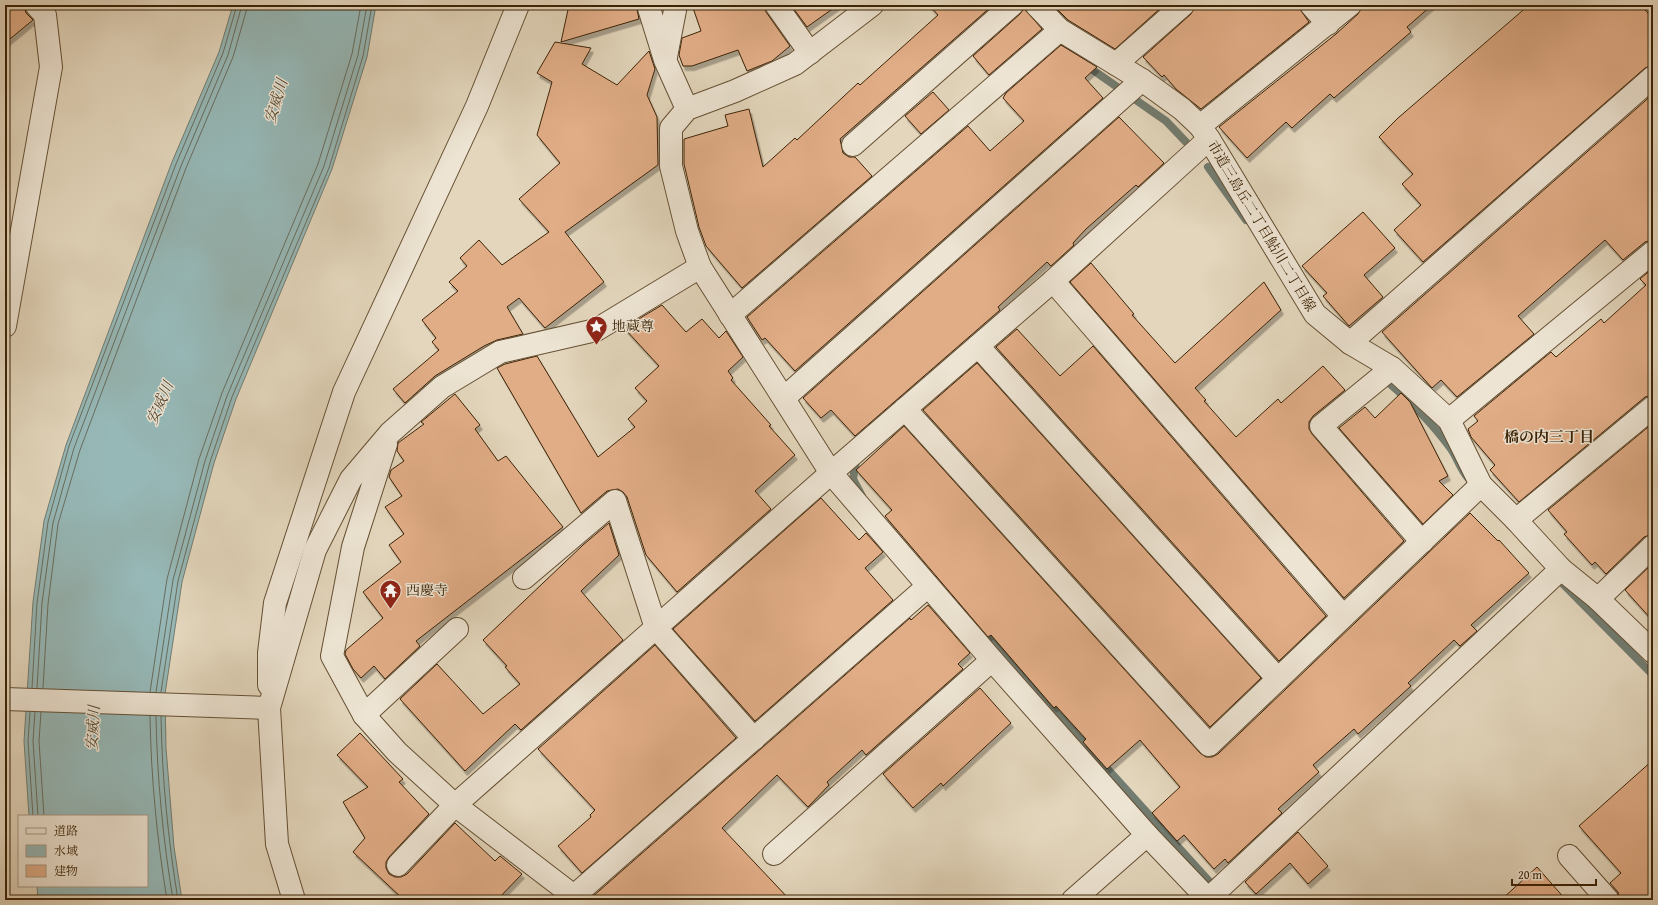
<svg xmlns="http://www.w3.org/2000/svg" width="1658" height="905" viewBox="0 0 1658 905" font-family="'Gentium Book Plus','Noto Serif JP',serif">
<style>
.water{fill:#96b8b7;stroke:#727c70}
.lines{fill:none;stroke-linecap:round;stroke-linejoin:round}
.shore{stroke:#686d5e;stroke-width:1}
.stream{stroke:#727c70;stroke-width:8}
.building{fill:#e1ad87;stroke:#3b2205;filter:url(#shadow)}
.minor-casing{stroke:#654f33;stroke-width:24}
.minor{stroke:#ede4d3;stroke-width:22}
.labels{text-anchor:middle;stroke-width:3;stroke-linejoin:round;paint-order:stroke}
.street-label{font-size:14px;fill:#3b2205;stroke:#ede4d3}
.poi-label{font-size:14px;fill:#3b2205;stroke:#ede4d3;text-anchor:start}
.water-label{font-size:15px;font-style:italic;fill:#524832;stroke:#ede4d3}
.neighbourhood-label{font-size:15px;font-weight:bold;fill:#3b2205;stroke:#ede4d3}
</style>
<defs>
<filter id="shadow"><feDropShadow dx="2.5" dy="4.5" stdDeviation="0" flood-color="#0004"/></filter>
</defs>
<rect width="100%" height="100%" fill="#e3d6bc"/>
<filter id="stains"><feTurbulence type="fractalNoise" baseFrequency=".005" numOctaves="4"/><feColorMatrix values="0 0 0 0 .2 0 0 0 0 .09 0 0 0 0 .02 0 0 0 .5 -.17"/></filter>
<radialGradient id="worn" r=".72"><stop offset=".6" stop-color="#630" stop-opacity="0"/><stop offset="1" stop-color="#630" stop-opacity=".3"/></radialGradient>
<path class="water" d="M233,5H376L367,57L332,169L236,399L214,463L182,582L165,694L166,748L174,847L182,900H38L37,886H147V816H29L24,741L33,602L44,521L66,445L172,162L219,52Z"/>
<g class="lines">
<g class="shore">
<path d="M32,688L37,603L48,522L69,446L176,164L223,53L237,5"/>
<path d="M37,688L42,603L53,523L74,448L181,166L228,55L242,5"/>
<path d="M43,688L48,604L58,524L80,450L186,168L233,57L248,5"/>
<path d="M150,692L167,579L199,459L222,393L318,164L352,54L361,5"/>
<path d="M156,692L173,580L205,461L227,396L324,166L358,55L367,5"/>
<path d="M161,692L178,581L210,462L232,397L329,168L363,56L372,5"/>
<path d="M30,712L28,741L33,816"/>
<path d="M35,712L33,741L38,816"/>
<path d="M41,712L39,741L44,816"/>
<path d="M150,716C151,778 157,839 167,900"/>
<path d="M156,716C157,778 163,839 173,900"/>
<path d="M161,716C162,778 168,839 178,900"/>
</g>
<g class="stream">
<path d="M1021,5L1035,19"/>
<path d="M1057,39L1090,68L1166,121L1186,142"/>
<path d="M1208,167L1246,220"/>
<path d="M1389,383C1412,403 1433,424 1451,449C1458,459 1459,467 1468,478"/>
<path d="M856,461L853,479L862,496"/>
<path d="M1560,581L1653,675"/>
<path d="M960,606L1226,900"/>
</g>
</g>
<g class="building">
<path d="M5,5H24L26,13L33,20L5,43Z"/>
<path d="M569,5H636L639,19L561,42Z"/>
<path d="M692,5H764L766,12L790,46L772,61L747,71L738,50L692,66H683L679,55L682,38L701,31Z"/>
<path d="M791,5H838L807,27Z"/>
<path d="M929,5H993L840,139L843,153L849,157H855L872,176L742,288L706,246L699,227L684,164V139L728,126L725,115L749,109L763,167L795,138L797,140L858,83L860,85L938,15Z"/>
<path d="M1053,5H1164L1115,49L1068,20Z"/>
<path d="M1195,5H1297L1309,22L1201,109L1176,89L1164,75L1162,77L1143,57L1191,14Z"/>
<path d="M1362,5H1432L1407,27L1411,32L1334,98L1330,94L1292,128L1286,122L1247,158L1219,127L1336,34L1358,14Z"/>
<path d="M1529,5H1641L1653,19V65L1645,68L1423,262L1394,230L1421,205L1402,184L1413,174L1379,137L1398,118Z"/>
<path d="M1024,8L1042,29L989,75L973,56L1020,14Z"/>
<path d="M555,42L591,48L582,64L617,85L649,51L655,69L647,95L657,117L658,165L565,232L604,282L545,328L519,298L507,307L523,334L497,340L484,346L435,376L405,403L393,389L439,350L432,342L436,338L422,320L458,291L449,282L467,266L460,258L479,240L502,265L549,232L519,199L560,163L537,135L552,82L537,73Z"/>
<path d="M1061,45L1097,67L1085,78L1103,98L795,371L765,338L762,340L747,317L968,126L990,151L1024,121L1003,98L1006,93Z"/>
<path d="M933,92L949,110L921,134L905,116Z"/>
<path d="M1653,94V240L1645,242L1623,260L1605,240L1518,316L1534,334L1457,397L1441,380L1432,388L1382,332Z"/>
<path d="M1119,117L1164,163L1138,187L1136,185L1086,229L1073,243L1074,245L1051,266L1047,262L998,307L1000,310L855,436L831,410L821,418L803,398Z"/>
<path d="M1363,212L1395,248L1364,275L1383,297L1349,326L1323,296L1327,293L1302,266Z"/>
<path d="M1091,263L1134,314L1132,315L1175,363L1264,282L1281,310L1195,388L1206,400L1204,401L1236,437L1278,399L1281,403L1323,366L1345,390L1313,416L1309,422V429L1312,434L1404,541L1344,598L1070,282Z"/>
<path d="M1653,268V395L1645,397L1519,502L1490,470L1495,465L1471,437L1468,429L1478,421L1474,416L1551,352L1556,357L1601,319L1604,323L1646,285L1640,279Z"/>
<path d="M662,305L686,332L702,319L719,338L726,331L743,357L728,371L733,378L731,380L771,425L769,426L795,455L755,491L771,509L677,592L646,555L627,497L623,492L618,489L607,491L581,513L497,368L505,364L537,356L598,457L635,427L628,419L647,401L635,388L659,366L625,329L632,323Z"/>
<path d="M1017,329L1060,376L1093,346L1326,616L1279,661L996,347Z"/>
<path d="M977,363L1261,678L1210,727L923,410Z"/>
<path d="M1401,393L1410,402L1448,476L1439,481L1453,495L1423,524L1339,428L1365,407L1375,418Z"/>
<path d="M455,394L480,425L475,429L498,461L506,456L563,527L416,641L420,646L385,679L374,666L361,678L353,669L345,654L346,650L383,618L363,592L401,562L389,545L404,534L385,507L402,496L389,477L391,470L404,461L397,451L398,443L424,424L421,422Z"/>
<path d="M1653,423V534L1644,537L1606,574L1595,562L1592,565L1564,534L1567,532L1548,510Z"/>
<path d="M904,426L1200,753L1206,757H1212L1218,754L1470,513L1498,541L1499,540L1529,573L1471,625L1477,631L1460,646L1454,640L1408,683L1411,686L1358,734L1354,729L1313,765L1319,772L1278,809L1282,813L1228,863L1225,859L1214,869L1184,835L1177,841L1152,813L1180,787L1140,740L1107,769L1083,742L1086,739L1056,706L1054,708L991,635L988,637L885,516L892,510L856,470Z"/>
<path d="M821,498L859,540L866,533L883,552L865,568L893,600L755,721L673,629Z"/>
<path d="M609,523L619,555L581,591L623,640L521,730L515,724L465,771L400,699L437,664L483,714L520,684L505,667L507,666L483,640L583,545Z"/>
<path d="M1653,563V621L1625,590Z"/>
<path d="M928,605L970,653L958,664L963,669L866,755L862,750L827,782L829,785L808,807L777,775L722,828L790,900H591V898L910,618L911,620Z"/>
<path d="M655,645L736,738L582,873L558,846L591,817L590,815L595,810L538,749Z"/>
<path d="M980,688L1011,723L943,786L941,783L913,808L883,774Z"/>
<path d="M360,733L403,779L399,782L429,814L389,857L386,862V868L389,874L395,877H401L407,874L455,823L495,861L500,856L522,874L497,900H404L353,852L365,838L343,802L368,787L337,755Z"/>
<path d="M1653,760V900H1620L1618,892L1610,883L1621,873L1579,826Z"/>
<path d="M1298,832L1328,866L1308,884L1290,863L1256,894L1245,882Z"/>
<path d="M1537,867L1566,900H1501Z"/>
</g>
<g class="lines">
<defs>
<g id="minor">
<path d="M648,5L665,60L687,109"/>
<path d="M776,5L810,53"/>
<path d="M1036,5L1060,30L1142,80L1182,109L1200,126L1209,139L1315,314L1350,343L1392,368L1449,420L1481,485L1516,520L1561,569L1598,599L1653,652"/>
<path d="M1311,5L1328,24"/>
<path d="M666,57L676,5"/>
<path d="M1116,64L1183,5"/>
<path d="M1200,126L1350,5"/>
<path d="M853,145L1012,5"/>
<path d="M700,267L831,473L992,660L1147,835L1209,900"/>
<path d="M1053,281L1343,616"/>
<path d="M730,315L1060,30"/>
<path d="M5,326L51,67L45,15L36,5"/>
<path d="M1350,343L1653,77"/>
<path d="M978,346L1278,679"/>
<path d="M1392,368L1321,426L1422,542"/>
<path d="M784,398L1142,80"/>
<path d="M905,409L1209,745L1481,485"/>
<path d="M1449,420L1653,252"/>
<path d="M386,444L353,547L332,656L364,715L397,752L455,805L579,900"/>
<path d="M1516,520L1653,407"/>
<path d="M524,578L615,501L656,628L754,739"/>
<path d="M1598,599L1653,546"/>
<path d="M269,685V653L275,603L344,392L477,106L518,5"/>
<path d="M5,699L269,708"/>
<path d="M364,715L457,629"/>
<path d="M774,854L992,660"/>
<path d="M1569,856L1608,900"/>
<path d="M398,865L455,805L831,473L1053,281L1209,139"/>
<path d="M574,896L928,586"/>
<path d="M1208,899L1561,569"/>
<path d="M294,900L277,844L269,708L315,550L351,479L390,433L442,387L500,352L596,330L700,267L687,231L671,166V128L687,109L735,91L795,64L872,5"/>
<path d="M1073,900L1147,835"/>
</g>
</defs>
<use href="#minor" class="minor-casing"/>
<use href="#minor" class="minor"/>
</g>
<defs>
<symbol id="sight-pin" viewBox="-11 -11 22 30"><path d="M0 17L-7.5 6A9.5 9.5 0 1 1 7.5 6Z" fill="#8f2418" stroke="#ede4d3"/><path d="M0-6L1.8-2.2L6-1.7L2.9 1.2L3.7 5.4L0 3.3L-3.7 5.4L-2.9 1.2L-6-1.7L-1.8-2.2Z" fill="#fff"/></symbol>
<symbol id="temple-pin" viewBox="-11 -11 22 30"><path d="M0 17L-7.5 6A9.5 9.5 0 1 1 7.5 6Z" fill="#8f2418" stroke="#ede4d3"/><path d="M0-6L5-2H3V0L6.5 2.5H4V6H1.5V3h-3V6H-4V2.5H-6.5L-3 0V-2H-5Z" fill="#fff"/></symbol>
</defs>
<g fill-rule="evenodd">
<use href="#sight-pin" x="584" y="314" width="25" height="34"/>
<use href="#temple-pin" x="378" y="578" width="25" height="34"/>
</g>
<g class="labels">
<g class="street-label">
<text transform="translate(1262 226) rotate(59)" y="5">市道三島丘二丁目鮎川二丁目線</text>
</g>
<g class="poi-label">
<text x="612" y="331">地蔵尊</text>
<text x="406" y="595">西慶寺</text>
</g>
<g class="water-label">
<text transform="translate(276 101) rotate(-73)" y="5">安威川</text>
<text transform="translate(160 403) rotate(-66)" y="5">安威川</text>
<text transform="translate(93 728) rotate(-87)" y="5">安威川</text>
</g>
<g class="neighbourhood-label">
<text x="1549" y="442">橋の内三丁目</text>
</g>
</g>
<rect width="1658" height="905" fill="none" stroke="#e3d6bc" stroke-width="20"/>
<rect x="6" y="6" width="1646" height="893" fill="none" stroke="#3b2205" stroke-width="2"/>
<rect x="10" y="10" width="1638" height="885" fill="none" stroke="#3b2205"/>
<rect x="18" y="815" width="130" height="72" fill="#ede4d3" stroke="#a69681"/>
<rect x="26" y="828" width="20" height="6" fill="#ede4d3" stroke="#a69681"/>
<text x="54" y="835" font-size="12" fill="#3b2205">道路</text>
<rect x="26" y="845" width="20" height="12" fill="#96b8b7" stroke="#a69681"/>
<text x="54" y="855" font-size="12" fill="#3b2205">水域</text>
<rect x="26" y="865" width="20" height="12" fill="#e1ad87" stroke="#a69681"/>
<text x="54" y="875" font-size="12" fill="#3b2205">建物</text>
<path d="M1512 879v6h84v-6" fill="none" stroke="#3b2205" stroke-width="2"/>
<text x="1518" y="879" font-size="12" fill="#3b2205" stroke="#ede4d3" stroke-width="3" paint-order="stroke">20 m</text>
<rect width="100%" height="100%" filter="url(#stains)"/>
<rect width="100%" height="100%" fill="url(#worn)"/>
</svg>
